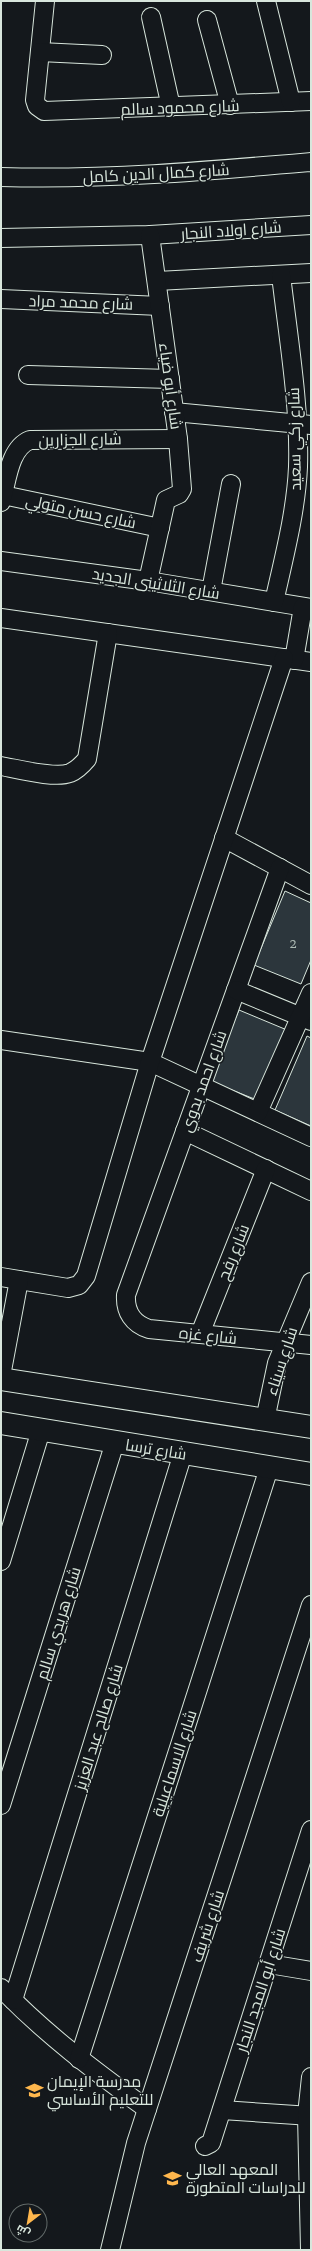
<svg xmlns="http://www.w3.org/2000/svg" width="312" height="2251" viewBox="0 0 312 2251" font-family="'Zilla Slab',Cairo,serif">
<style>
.building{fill:#2c363c;stroke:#d8e6dc}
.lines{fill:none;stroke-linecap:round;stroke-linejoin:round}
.minor-casing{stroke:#d8e6dc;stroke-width:20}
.major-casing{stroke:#d8e6dc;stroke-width:24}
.minor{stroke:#14181c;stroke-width:18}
.major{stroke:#14181c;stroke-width:22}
.labels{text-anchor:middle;stroke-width:3;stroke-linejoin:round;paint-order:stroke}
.number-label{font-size:14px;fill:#adbab4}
.street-label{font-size:16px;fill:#d8e6dc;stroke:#14181c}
.poi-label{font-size:16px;fill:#d8e6dc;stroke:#14181c;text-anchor:start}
</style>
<rect width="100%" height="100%" fill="#14181c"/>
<g class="building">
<path d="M285,891L311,903V960L301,984L254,965Z"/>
<path d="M239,1010L287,1030L257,1100L209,1081Z"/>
<path d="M307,1036L311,1038V1126L275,1110Z"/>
</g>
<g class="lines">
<defs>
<g id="minor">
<path d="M45,1L35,100L37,106L44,111L311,101"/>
<path d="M266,1L291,102"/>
<path d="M151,17L171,107"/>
<path d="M207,20L230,105"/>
<path d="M40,52L102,55"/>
<path d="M1,177C105,180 207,171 311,162"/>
<path d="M1,238L150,235L311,225"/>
<path d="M157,281L311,273"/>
<path d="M1,299L160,306"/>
<path d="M28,375L170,379"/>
<path d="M174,412L311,425"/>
<path d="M3,495L160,528"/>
<path d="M1,502C7,482 9,448 30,440L178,439"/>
<path d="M1,561L148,581L311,608"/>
<path d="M148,581L166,500L179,494L182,489L178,439L150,235"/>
<path d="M211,591L231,484"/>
<path d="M274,602C284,557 296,512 298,467C300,406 288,336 281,275"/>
<path d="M1,618L311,662"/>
<path d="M294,660L303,607"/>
<path d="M1,766C18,769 55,779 70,773C77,770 82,765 87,759L108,633"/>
<path d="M224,838L311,885"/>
<path d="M280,868L126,1295C125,1312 133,1324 149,1329L311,1345"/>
<path d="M236,990L311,1021"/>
<path d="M1,1040L150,1062L311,1137"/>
<path d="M258,1112L311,993"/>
<path d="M185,1131L311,1191"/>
<path d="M1,1277L68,1288L79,1285L86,1276L150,1062L284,658"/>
<path d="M200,1334L266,1169"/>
<path d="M1,1376L19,1280"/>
<path d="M265,1420L277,1363L311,1282"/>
<path d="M1,1561L41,1430"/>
<path d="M1,1805L115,1442"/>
<path d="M269,1964L311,1971"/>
<path d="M1,1988C45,2034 96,2072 147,2109"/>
<path d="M13,2000L183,1453"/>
<path d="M79,2059L269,1468"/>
<path d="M222,2110L311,2116"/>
<path d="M205,2146L211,2143L311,1830"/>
<path d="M110,2250L136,2143L311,1605"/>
<path d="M310,2250L307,2115L311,2077"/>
</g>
<g id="major">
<path d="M1,1379L311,1427"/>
<path d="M1,1423L311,1474"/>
</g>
</defs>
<use href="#minor" class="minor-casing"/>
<use href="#major" class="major-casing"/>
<use href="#minor" class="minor"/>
<use href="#major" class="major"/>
</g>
<defs>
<symbol id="school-bare" viewBox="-9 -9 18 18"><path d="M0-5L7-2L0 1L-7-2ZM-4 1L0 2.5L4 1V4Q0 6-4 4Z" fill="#ffb74d" stroke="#14181c" stroke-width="2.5" paint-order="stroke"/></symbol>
<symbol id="university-bare" viewBox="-9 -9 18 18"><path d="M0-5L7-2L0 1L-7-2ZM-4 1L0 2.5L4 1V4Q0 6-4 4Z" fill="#ffb74d" stroke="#14181c" stroke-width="2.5" paint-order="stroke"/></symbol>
</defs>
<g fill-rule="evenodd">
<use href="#school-bare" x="22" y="2078" width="25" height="25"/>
<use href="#university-bare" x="160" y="2166" width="25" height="25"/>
</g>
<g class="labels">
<g class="number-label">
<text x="293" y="948">2</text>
</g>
<g class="street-label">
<text transform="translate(180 107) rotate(-2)" y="6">شارع محمود سالم</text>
<text transform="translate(156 173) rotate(-3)" y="6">شارع كمال الدين كامل</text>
<text transform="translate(231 230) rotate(-4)" y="6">شارع اولاد النجار</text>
<text transform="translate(81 302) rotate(2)" y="6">شارع محمد مراد</text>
<text transform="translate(171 386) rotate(82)" y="6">شارع أبو ضياء</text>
<text transform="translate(80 439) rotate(-1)" y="6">شارع الجزارين</text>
<text transform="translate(294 439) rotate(-91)" y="6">شارع زكي سعيد</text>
<text transform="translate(81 511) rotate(12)" y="6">شارع حسن متولي</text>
<text transform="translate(156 583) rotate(9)" y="6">شارع الثلاثينى الجديد</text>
<text transform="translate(203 1081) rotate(-70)" y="6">شارع احمد بدوي</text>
<text transform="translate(233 1252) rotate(-68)" y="6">شارع رفح</text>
<text transform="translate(208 1335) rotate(6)" y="6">شارع غزه</text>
<text transform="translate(281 1361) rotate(-72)" y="6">شارع سيناء</text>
<text transform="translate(156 1449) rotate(9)" y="6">شارع ترسا</text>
<text transform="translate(58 1623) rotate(-73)" y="6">شارع هريدي سالم</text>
<text transform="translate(98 1727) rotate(-73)" y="6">شارع صالح عبد العزيز</text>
<text transform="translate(174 1763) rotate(-72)" y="6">شارع الاسماعيلية</text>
<text transform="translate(207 1926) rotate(-72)" y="6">شارع شريف</text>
<text transform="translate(260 1990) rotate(-72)" y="6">شارع أبو المجد النجار</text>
</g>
<g class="poi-label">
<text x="47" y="2087">مدرسة الإيمان<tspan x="47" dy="18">للتعليم الأساسي</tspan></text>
<text x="186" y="2175">المعهد العالي<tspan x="186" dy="18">للدراسات المتطورة</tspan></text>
</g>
</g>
<rect width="312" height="2251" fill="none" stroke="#d8e6dc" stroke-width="4"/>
<g transform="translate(28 2223) rotate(211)"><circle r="19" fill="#14181c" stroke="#626a69"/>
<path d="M0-3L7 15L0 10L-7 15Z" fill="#ffb74d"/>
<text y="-6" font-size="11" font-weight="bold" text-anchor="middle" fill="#d8e6dc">ش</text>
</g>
</svg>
